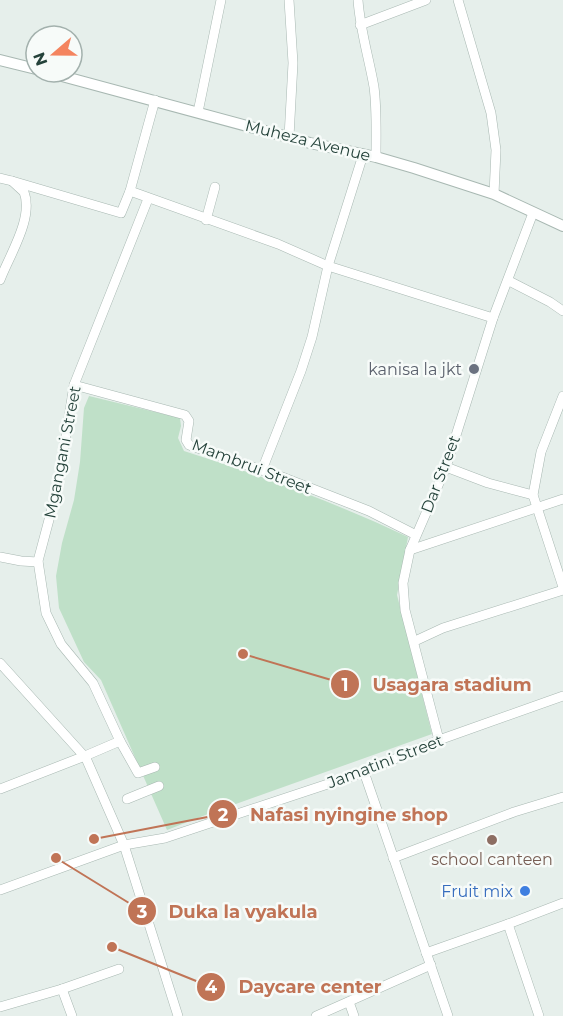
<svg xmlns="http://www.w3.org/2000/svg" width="563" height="1016" viewBox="0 0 563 1016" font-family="Montserrat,sans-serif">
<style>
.green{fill:#bfe0c8}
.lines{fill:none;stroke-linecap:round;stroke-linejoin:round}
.minor-casing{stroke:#a8b8b2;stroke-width:10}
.tertiary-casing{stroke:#a8b8b2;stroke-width:12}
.minor{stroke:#fff;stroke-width:9}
.tertiary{stroke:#fff;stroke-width:10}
.worship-dot{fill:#6b7280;stroke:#f7fbf9;stroke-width:2}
.education-dot{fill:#8d6e63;stroke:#f7fbf9;stroke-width:2}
.shop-dot{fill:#3f7fe0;stroke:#f7fbf9;stroke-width:2}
.labels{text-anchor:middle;stroke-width:5;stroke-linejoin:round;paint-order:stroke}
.street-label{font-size:16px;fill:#24423a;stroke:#f7fbf9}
.worship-label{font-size:16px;fill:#5b616d;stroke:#f7fbf9;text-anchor:end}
.education-label{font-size:16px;fill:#785e54;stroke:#f7fbf9}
.shop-label{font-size:16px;fill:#366cbe;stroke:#f7fbf9;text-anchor:end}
.leader{fill:none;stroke:#c07456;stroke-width:2}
.callout-dot{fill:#c07456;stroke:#f7fbf9;stroke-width:2}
.mark-label{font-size:18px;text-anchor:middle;font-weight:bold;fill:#fff}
.callout-label{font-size:18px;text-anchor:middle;font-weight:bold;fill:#c07456;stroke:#f7fbf9;stroke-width:5;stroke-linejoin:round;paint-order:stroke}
</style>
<rect width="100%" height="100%" fill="#e6efeb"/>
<path class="green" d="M89,396L180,418L181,426L178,438L184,451C260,475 336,503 408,537L397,595L432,734L208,814L167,830L101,680L84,662L59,608L56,576L62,543L74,500L80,462L84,408Z"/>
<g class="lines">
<defs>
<g id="minor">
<path d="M289,0L293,63L289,137"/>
<path d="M358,0C360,30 369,58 374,87C377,110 376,134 376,157"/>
<path d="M458,0L491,113L496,150L494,194"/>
<path d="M360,25L426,0"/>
<path d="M198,112L221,0"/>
<path d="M0,178L12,181L24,192C34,218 9,256 0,280"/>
<path d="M12,181L121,213L130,191L155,100"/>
<path d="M130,191L278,244L328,266L493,318"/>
<path d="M148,199L74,385L58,486L38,561L46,613L61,644L93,683L120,741L85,756L124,845L178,1016"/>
<path d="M206,220L215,187"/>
<path d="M509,281L550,302L563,311"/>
<path d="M74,385L185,415L189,421L186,440L189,445L282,477L369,511L416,535"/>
<path d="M563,396L541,452L533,495L563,587"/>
<path d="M446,467L488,483L533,495"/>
<path d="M262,470L301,371L312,337L328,266L363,155"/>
<path d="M410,550L563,499"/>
<path d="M0,557L21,561L38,562"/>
<path d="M415,641L443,628L563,590"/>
<path d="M0,663L85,757"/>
<path d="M439,740L405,610L403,583L410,550L446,467L493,318L533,213"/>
<path d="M120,741L138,773L155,767"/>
<path d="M364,772L448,1016"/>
<path d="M0,789L85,756"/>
<path d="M127,799L159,786"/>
<path d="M393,858L514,812L563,797"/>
<path d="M0,890L124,845L165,838L364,772L439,740L563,696"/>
<path d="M508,924L539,1016"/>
<path d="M426,953L508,924L563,903"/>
<path d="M62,989L72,1016"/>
<path d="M349,1002L354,1016"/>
<path d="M0,1007L62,989L119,969"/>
<path d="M316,1016L431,965"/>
</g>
<g id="tertiary">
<path d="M0,60L36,69"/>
<path d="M47,72L310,143L376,157L414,168L494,194L563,226"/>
</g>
</defs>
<use href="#minor" class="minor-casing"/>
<use href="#tertiary" class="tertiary-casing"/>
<use href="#minor" class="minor"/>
<use href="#tertiary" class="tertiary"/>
</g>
<circle class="worship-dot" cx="474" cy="369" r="6"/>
<circle class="education-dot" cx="492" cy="840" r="6"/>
<circle class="shop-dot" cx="525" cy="891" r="6"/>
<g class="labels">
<g class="street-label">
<text transform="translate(308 140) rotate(14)" y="6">Muheza Avenue</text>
<text transform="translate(62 452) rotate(-79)" y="6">Mgangani Street</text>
<text transform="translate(252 466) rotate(21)" y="6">Mambrui Street</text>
<text transform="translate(440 474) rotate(-69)" y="6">Dar Street</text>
<text transform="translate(385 761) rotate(-21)" y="6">Jamatini Street</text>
</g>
<g class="worship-label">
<text x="462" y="375">kanisa la jkt</text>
</g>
<g class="education-label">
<text x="492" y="865">school canteen</text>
</g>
<g class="shop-label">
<text x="513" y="897">Fruit mix</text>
</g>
</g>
<path class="leader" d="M243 654L345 684M94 839L223 814M56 858L142 911M112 947L211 987"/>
<g class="callout-dot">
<circle cx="243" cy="654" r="6"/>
<circle cx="94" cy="839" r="6"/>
<circle cx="56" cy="858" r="6"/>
<circle cx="112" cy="947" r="6"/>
<circle cx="345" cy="684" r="15"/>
<circle cx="223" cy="814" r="15"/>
<circle cx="142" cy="911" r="15"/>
<circle cx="211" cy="987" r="15"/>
</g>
<g class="mark-label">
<text x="345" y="691">1</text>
<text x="223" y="821">2</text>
<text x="142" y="918">3</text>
<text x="211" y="993">4</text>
</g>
<g class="callout-label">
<text x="452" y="691">Usagara stadium</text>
<text x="349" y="821">Nafasi nyingine shop</text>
<text x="243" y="918">Duka la vyakula</text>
<text x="310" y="993">Daycare center</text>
</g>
<g transform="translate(54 54) rotate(250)"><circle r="28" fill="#f7fbf9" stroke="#a3b1ad" stroke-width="1.5"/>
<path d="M0-4.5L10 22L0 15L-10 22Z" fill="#f4845f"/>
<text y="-9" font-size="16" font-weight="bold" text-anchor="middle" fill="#24423a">N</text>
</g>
</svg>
